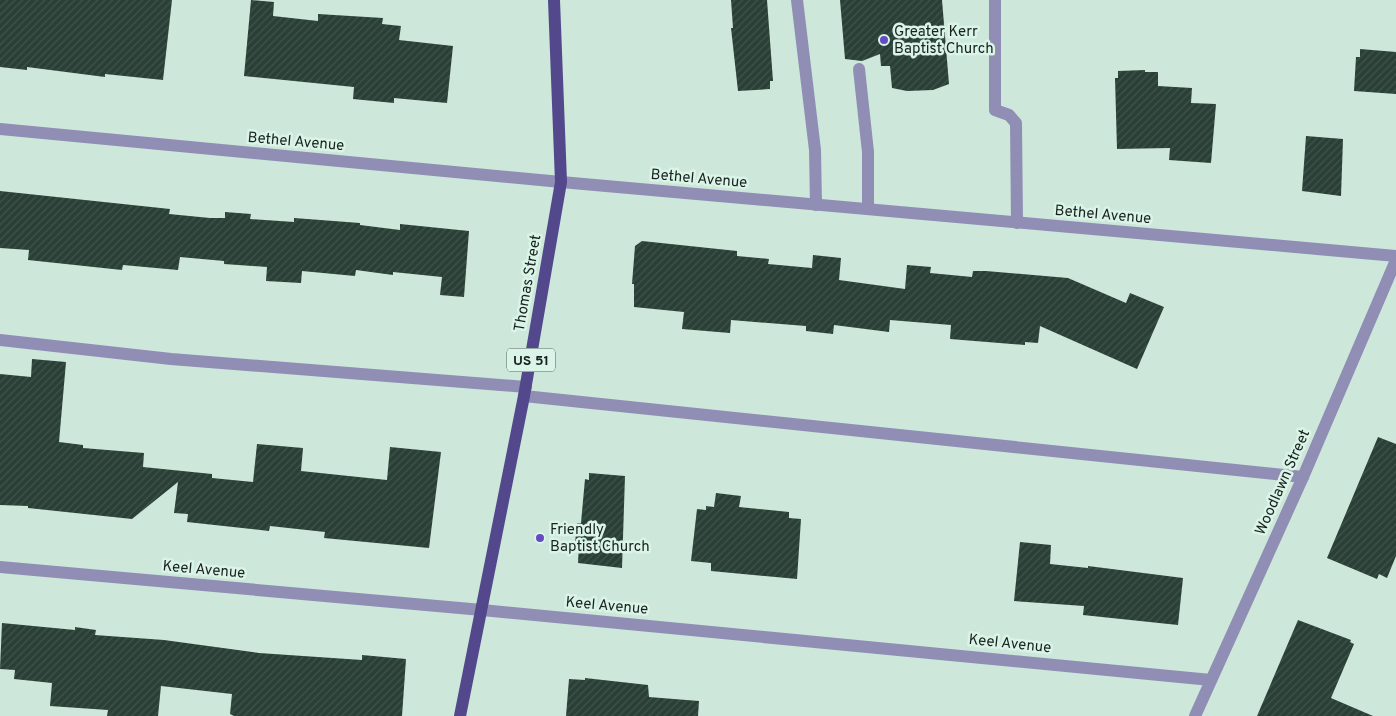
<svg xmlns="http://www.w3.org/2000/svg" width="1396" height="716" viewBox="0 0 1396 716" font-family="Overpass,sans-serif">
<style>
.building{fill:url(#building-hatch)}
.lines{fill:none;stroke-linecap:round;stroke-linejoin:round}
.minor{stroke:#908eb4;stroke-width:12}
.major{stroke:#52488b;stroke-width:12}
.poi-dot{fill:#644bc4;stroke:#daf4e7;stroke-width:2}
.labels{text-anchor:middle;stroke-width:5;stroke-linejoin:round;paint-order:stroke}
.shield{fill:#daf4e7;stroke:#53615a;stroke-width:1}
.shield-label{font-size:14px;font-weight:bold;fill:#19221e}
.poi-label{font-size:15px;fill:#19221e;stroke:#daf4e7;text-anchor:start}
.street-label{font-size:15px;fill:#19221e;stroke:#daf4e7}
</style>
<defs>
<pattern id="building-hatch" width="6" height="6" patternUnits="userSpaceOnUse" patternTransform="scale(1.25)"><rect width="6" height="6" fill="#2a4036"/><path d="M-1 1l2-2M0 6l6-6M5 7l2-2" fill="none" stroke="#40534a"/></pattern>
</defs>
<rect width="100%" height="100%" fill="#cde7da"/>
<g class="building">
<path d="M0,0H172L163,80L105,74V77L27,67V70L0,67Z"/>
<path d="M251,0L274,2L273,16L318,21V14L383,18L382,24L401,26L399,40L453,46L447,103L394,98V103L353,99L354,87L244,76Z"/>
<path d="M731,0H767L773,81H770V89L738,91L731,28H733Z"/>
<path d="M840,0H942L949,84L933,90L907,91L892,88L890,66H881L880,54L862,61L845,59Z"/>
<path d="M1360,49L1396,52V94L1354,91L1356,57H1360Z"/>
<path d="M1145,70V72H1158V86L1192,88L1191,103L1216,104L1211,163L1169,160L1170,148L1117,149L1115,78H1118V71Z"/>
<path d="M1306,136L1343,139L1341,196L1302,191Z"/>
<path d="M0,191L170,209L169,214L210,218H225V212L251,214L250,219L294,222V218L360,223V225L400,230V224L469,231L464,297L440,295L442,277L393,272V275L356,270L355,276L302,271L301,283L266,281L267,267L224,264V261L180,257L178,270L123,265L122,270L28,260L29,250L0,248Z"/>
<path d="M642,241L737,251V256L769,259L768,264L812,268L813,255L841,258L839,280L905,289L907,265L931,267L930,273L972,277L973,271H986L1068,278L1126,303L1130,293L1164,307L1137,369L1040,326L1038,343L1025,342V345L950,339L951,325L890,320L889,332L834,325L833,334L806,331V326L731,320L730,333L682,329L684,312L634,307V284H632L635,246Z"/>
<path d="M32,359L66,362L59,442L83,445V448L144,453L143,467L212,474V478L253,482L257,444L303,448L301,471L387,480L390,447L441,452L429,548L324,538L325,532L270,526L269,531L187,522L188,514L174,513L178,482L132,519L28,508V506L0,505V374L31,377Z"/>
<path d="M1378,437L1396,444V556L1387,578L1379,574L1377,579L1327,558Z"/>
<path d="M589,473L625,476L622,568L578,563L579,544H575L577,523H581L585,479L589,480Z"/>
<path d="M716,493L741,496L739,507L789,512V518L801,519L797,579L711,571V563L691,561L697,509L706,510V506L714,507Z"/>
<path d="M1020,542L1051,545L1050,564L1088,568V566L1183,578L1178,625L1083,615L1084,606L1014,601Z"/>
<path d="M1298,620L1351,640L1350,642L1354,644L1331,698L1373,716H1257Z"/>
<path d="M2,623L75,630V627L96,630L95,635L164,640L259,653L362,660V655L406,659L402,716H234L230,714L232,694L161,686L158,716H107L108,710L50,706L52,683L14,679L15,670L0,669Z"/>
<path d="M585,678L648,685L649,697L699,701L698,716H566L569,679L585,680Z"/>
</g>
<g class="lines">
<g class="minor">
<path d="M797,0L815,150L816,205"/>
<path d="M995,0V110L1009,115L1016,123L1017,223"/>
<path d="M859,69L868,152V209"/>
<path d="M0,129L561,182L1396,256"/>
<path d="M0,340L171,359L526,387"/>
<path d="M524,396L1303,477"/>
<path d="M0,567L482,610L1211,680"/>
<path d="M1195,716L1303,477L1396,260"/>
</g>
<path class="major" d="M460,716L524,396L561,182L554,0"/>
</g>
<g class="poi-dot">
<circle cx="884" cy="40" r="5"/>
<circle cx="540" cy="538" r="5"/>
</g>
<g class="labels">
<rect class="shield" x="507" y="348.5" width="48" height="23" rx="4"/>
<g class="shield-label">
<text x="531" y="365">US 51</text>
</g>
<g class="poi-label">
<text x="894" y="36">Greater Kerr<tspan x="894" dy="17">Baptist Church</tspan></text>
<text x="550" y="534">Friendly<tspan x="550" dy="17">Baptist Church</tspan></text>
</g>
<g class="street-label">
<text transform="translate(296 141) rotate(5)" y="5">Bethel Avenue</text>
<text transform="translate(699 178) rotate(5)" y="5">Bethel Avenue</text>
<text transform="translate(1103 214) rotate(5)" y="5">Bethel Avenue</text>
<text transform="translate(527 283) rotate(-80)" y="5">Thomas Street</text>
<text transform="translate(1282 482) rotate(-66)" y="5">Woodlawn Street</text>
<text transform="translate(204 569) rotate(5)" y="5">Keel Avenue</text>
<text transform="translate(607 605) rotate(5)" y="5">Keel Avenue</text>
<text transform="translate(1010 643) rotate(6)" y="5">Keel Avenue</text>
</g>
</g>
</svg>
